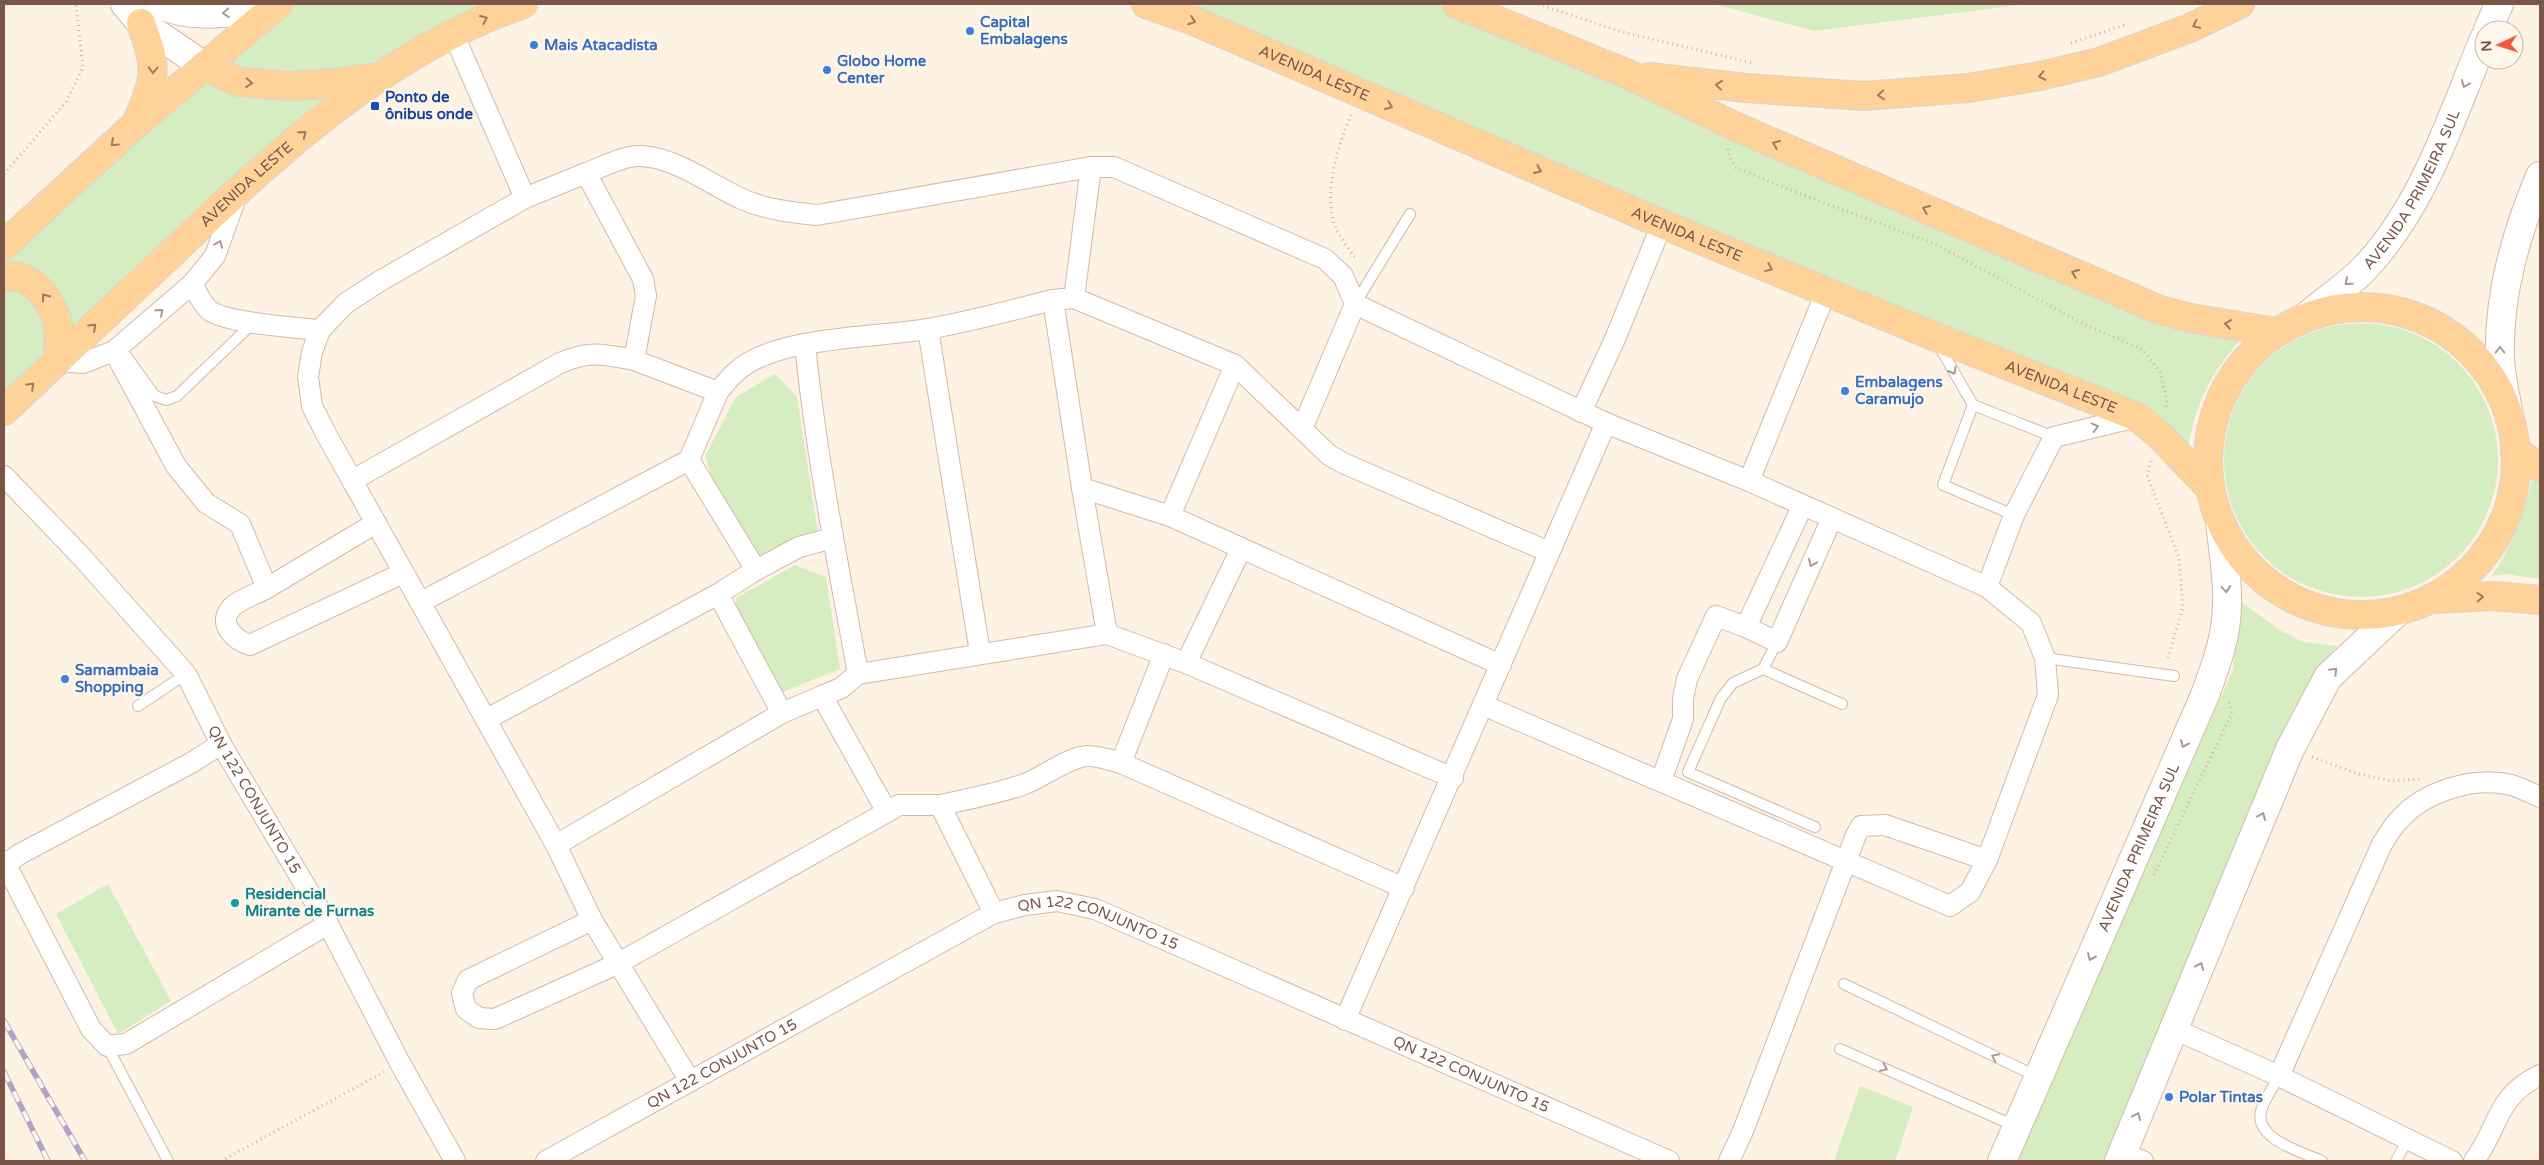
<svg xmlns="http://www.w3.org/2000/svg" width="2544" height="1165" viewBox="0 0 2544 1165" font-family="'Varela Round',sans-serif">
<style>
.green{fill:#d6ecc1}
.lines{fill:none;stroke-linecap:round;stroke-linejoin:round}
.lane-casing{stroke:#d2baab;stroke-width:12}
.street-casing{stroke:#d2baab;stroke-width:22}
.secondary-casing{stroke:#d5b9a9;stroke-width:30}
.primary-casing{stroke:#dcd3cf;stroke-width:30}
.path{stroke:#dab09c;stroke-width:3;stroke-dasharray:1 4;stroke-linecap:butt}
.lane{stroke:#fff;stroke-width:10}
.street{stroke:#fff;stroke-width:20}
.secondary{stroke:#fff;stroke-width:28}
.primary{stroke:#ffd299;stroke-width:28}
.rail-casing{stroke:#b3a1c8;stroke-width:5.5}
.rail{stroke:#fff6eb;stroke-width:4;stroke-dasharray:11;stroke-linecap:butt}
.oneway{stroke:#ae9991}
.oneway2{stroke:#a07a60}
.shop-dot{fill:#3f7fe0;stroke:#fff6eb;stroke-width:2}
.transit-dot{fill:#1a4fb4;stroke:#fff6eb;stroke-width:2}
.culture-dot{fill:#0f9aa8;stroke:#fff6eb;stroke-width:2}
.labels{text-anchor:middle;stroke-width:4.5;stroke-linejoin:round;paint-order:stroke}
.shop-label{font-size:15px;font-weight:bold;fill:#366cbe;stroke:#fff6eb;text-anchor:start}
.street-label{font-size:15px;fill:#785547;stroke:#fff6eb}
.transit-label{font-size:15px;font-weight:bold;fill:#164399;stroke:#fff6eb;text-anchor:start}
.culture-label{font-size:15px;font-weight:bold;fill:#0d838f;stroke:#fff6eb;text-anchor:start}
</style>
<rect width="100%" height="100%" fill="#fef2e3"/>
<g class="green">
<path d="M283,4H538L454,40L385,84L207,66Z"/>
<path d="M1148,4H1438L2156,320L2274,317C2262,326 2246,334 2237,344C2208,376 2191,415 2187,458L2155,437Z"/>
<path d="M1714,4H2029L1814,31Z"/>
<path d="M205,68L381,87L240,191L50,364L45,302L4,277V244Z"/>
<path d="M4,280L21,283L52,330L47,367L4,413Z"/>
<circle cx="2361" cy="460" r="137"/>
<path d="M775,374L797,397L818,534L757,556L726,521L705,456L736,397Z"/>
<path d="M2533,474L2540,481V579L2507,574L2492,576C2513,544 2525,511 2533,474Z"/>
<path d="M795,565L826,577L840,669L782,692L736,615V598Z"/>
<path d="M2240,601L2281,631L2303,642L2337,646L2313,676L2276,747L2105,1161H2015L2233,670Z"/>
<path d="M108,884L171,1001L118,1034L56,914Z"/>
<path d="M1860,1086L1913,1107L1895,1161H1834Z"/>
</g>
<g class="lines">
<defs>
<g id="lane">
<path d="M1355,304L1410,214"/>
<path d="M1938,344L1973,405L2054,437"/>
<path d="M126,356L155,396L166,400L177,396L253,323"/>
<path d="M1973,405L1943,485L2014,515"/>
<path d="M1777,642L1763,669L1842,704"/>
<path d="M2045,658L2174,676"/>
<path d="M1763,669L1733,683L1721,698L1688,772L1815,827"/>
<path d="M138,706L186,674"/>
<path d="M1844,984L2038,1077"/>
<path d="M107,1046L168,1161"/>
<path d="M1840,1049L2015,1126"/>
<path d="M2279,1076C2274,1087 2264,1099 2261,1111C2254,1139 2302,1152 2322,1161"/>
<path d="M2396,1161L2408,1139"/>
</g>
<g id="street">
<path d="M453,33L525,198"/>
<path d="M586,173C600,168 615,160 629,157C667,150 710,185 742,199C766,210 791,212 817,215L1091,167H1114L1325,259L1343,276L1355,304L1606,423L1345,1020"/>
<path d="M192,284C197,292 202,304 209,310C225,323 298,328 320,330"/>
<path d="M1074,298L1235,365L1329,455L1343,463L1549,552"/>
<path d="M1053,300L1082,488L1107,634L1186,663L1453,778"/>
<path d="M928,329L980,653"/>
<path d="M805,344C816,455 838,564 858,674"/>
<path d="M114,351L176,466L206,503L240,524L267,588L376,523"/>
<path d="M58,361L83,363L114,351L192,284L215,256L238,192"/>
<path d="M718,392C724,385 729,378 736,372C774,336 876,338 927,329C969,322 1012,310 1053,300L1074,298L1091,167"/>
<path d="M1581,412L1615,339L1662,224"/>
<path d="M1302,429L1355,304"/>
<path d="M689,460L756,570L718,594L782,713L822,696L887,812L899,805H940L994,913"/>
<path id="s1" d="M4,476L80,555L186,674L221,744L328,924L400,1063L455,1161"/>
<path d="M353,480L560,363C590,350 603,354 634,360"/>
<path d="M1749,481L1826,292"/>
<path d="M1082,488L1170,516L1501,665"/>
<path d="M1170,516L1235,365"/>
<path d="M756,570L799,547L833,538"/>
<path d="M1987,587L2014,515L2054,437L2137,417"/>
<path d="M267,588C257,594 240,599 232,607C216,624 235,640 250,645L403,573"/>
<path d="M421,602L689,460L718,392L634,360L646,296L643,279L586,173L525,198L380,281L346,303L320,330L312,352L308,377L312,406L325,432L556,845L592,920L690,1081"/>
<path d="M1746,627L1802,507"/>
<path d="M1186,663L1241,549"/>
<path d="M822,696L841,688L858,674L1107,634"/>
<path d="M1483,705L1950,906L1970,892L1987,860L2048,695L2045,658L2031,623L1987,587L1749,481L1606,423"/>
<path d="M487,719L718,594"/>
<path d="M1121,763L1164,654"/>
<path d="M1661,781L1683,719V699L1687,679L1716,616L1746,627L1777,642L1832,518"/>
<path d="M940,805C968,799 997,794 1025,784C1043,777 1070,756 1088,756C1099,756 1111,760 1121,763L1404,888"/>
<path d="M556,845L782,713"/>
<path d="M4,861L91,1029L107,1046L126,1044L328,924"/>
<path d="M6,865L18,855L191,763L221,744"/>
<path d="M592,920L468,980L462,993L466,1009L479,1018L495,1019L617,964L887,812"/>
<path d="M2174,1029L2279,1076L2452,1161"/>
<path d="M2279,1076L2382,844C2387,836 2393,826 2400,819C2425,791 2475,776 2511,785C2521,788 2531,793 2540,797"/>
<path d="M2122,1153L2143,1161"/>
<path id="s2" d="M546,1161L994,913L1025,905L1057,901L1095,909L1669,1161"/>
<path d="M1729,1161L1743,1131L1856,835L1861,826L1885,825L1987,860"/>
<path d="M2474,1161C2500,1126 2495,1097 2540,1075"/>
</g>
<g id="secondary">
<path d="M125,4L141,23L204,66"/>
<path d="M159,4C195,21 236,12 274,6"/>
<path d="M2488,30L2499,4"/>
<path id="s3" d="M2308,315C2326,300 2347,286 2364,269C2424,206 2451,118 2484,39"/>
<path d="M2509,416C2506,397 2501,378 2500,359C2498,295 2516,234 2540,176"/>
<path id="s4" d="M2002,1161L2205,695C2216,665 2227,636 2227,604C2228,578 2223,549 2220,523"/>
<path d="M2119,1161L2290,749L2328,677L2398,611"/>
</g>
<g id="primary">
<path id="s5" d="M1146,4L1194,21L1662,224L1933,336L2137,417L2159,435L2210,488"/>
<path d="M1457,4L1628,74L1732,125L2160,310L2191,318L2276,332"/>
<path d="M204,66L239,82L288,86L338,83L376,77"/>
<path d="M1649,77L1746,88L1864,96L1968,88L2040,76L2099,62L2190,28L2240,4"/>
<path d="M138,119C157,74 157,69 141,23"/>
<path d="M4,245L137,123L278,4"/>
<path d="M4,277C31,271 53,301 58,325C60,336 58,349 58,361"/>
<circle cx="2362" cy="461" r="154"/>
<path id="s6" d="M4,411C61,358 117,304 174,251C277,153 386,51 523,4"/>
<path d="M2515,451L2540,467"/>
<path d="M2433,599L2494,596L2540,600"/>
</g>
</defs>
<use href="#lane" class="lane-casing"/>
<use href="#street" class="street-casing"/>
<use href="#secondary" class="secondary-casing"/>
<use href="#primary" class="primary-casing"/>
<g class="path">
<path d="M1538,4L1618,31L1753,63"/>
<path d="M2071,43L2127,24"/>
<path d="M1351,115C1338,145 1323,194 1335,226C1339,237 1349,249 1356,259"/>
<path d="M1728,149V153L1735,167L1790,190L1935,244L2088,326L2142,349L2160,372L2167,402L2165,409"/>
<path d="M4,174L66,102L83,67L76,4"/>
<path d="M2151,461L2147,475L2179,558L2183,607L2167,661"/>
<path d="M2312,757L2359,774L2392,781L2420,779"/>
<path d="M2154,875L2232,713L2229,702H2227"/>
<path d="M221,1161L384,1072"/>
</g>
<use href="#lane" class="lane"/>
<use href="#street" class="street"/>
<use href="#secondary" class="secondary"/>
<use href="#primary" class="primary"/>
<defs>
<g id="rail">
<path d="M4,1021L85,1161"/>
<path d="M4,1072L48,1161"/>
</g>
</defs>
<use href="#rail" class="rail-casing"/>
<use href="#rail" class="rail"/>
</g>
<defs><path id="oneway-chevron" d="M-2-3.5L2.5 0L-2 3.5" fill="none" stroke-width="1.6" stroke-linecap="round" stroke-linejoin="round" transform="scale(1.25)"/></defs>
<g class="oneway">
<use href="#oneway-chevron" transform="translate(226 13) rotate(175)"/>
<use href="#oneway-chevron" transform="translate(2465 84) rotate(113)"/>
<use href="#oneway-chevron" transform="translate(219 244) rotate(-69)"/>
<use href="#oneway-chevron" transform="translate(2348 282) rotate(140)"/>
<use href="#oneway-chevron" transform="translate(160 312) rotate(-41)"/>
<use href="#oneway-chevron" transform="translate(2500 350) rotate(-90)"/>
<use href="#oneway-chevron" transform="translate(1953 371) rotate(60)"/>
<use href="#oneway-chevron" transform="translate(2095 427) rotate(-14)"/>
<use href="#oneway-chevron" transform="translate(1812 563) rotate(114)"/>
<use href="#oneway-chevron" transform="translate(2226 589) rotate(85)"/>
<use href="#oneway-chevron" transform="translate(2334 671) rotate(-45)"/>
<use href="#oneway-chevron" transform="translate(2184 744) rotate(114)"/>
<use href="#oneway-chevron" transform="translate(2262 816) rotate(-67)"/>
<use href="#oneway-chevron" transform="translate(2091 957) rotate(114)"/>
<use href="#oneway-chevron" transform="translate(2200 966) rotate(-67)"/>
<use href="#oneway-chevron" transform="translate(1995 1057) rotate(-154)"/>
<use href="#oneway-chevron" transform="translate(1884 1068) rotate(24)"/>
<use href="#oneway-chevron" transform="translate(2137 1116) rotate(-67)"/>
</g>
<g class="oneway2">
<use href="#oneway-chevron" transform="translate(484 19) rotate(-23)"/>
<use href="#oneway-chevron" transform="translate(1192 21) rotate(21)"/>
<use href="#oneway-chevron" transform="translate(2196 25) rotate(154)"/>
<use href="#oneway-chevron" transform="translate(153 70) rotate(92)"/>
<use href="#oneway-chevron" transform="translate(2042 76) rotate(168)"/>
<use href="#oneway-chevron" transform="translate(249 83) rotate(5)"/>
<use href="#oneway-chevron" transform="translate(1719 85) rotate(-173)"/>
<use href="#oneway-chevron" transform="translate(1881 95) rotate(175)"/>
<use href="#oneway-chevron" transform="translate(1389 106) rotate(23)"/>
<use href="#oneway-chevron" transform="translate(303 134) rotate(-39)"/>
<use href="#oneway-chevron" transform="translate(114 143) rotate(137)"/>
<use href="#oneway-chevron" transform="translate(1776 144) rotate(-157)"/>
<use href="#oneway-chevron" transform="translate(1538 170) rotate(23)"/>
<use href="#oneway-chevron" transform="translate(1926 209) rotate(-157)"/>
<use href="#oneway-chevron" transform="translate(1769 268) rotate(22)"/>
<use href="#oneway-chevron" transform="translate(2075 273) rotate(-157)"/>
<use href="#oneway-chevron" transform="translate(45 297) rotate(-126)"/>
<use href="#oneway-chevron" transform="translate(2228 324) rotate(-171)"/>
<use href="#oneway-chevron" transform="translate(93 327) rotate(-43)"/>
<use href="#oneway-chevron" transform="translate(31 386) rotate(-43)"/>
<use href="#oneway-chevron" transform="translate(2480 597) rotate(-3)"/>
</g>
<g class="shop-dot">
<circle cx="970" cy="31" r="5"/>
<circle cx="534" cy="45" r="5"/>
<circle cx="827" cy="70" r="5"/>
<circle cx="1845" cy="391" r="5"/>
<circle cx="65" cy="679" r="5"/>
<circle cx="2169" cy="1097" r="5"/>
</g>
<rect class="transit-dot" x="370" y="101" width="10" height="10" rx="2.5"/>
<circle class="culture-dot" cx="235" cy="903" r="5"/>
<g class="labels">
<g class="shop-label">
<text x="980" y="27">Capital<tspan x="980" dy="17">Embalagens</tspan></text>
<text x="544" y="50">Mais Atacadista</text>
<text x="837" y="66">Globo Home<tspan x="837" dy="17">Center</tspan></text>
<text x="1855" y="387">Embalagens<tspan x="1855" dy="17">Caramujo</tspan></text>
<text x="75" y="675">Samambaia<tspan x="75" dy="17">Shopping</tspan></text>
<text x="2179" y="1102">Polar Tintas</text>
</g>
<g class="street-label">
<text dy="5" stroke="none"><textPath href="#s5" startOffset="182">AVENIDA LESTE</textPath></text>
<text dy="5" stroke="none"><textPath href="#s6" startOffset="332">AVENIDA LESTE</textPath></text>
<text dy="5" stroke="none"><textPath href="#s3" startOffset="166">AVENIDA PRIMEIRA SUL</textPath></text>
<text dy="5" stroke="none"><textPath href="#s5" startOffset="588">AVENIDA LESTE</textPath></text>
<text dy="5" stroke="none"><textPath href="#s5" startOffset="992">AVENIDA LESTE</textPath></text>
<text dy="5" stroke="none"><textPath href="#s1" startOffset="412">QN 122 CONJUNTO 15</textPath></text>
<text dy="5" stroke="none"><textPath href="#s4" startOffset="342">AVENIDA PRIMEIRA SUL</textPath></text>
<text dy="5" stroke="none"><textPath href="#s2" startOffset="621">QN 122 CONJUNTO 15</textPath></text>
<text dy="5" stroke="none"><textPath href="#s2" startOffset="201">QN 122 CONJUNTO 15</textPath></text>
<text dy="5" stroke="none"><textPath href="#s2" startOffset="1026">QN 122 CONJUNTO 15</textPath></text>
</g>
<g class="transit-label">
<text x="385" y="102">Ponto de<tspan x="385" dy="17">ônibus onde</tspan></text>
</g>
<g class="culture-label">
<text x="245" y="899">Residencial<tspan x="245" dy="17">Mirante de Furnas</tspan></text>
</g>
</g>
<rect width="2544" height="1165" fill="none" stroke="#785547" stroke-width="10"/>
<g transform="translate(2499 45) rotate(266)"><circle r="24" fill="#fff6eb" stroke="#c9b6a9"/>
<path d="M0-4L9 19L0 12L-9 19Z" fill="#ef5b41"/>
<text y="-8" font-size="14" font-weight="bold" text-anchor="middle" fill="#785547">N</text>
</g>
</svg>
